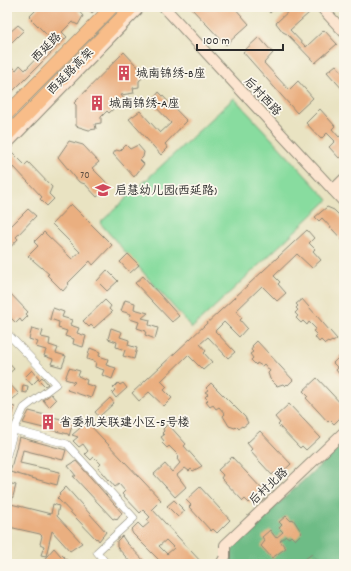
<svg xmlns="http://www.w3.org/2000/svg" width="351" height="571" viewBox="0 0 351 571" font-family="Dekko,'LXGW WenKai TC',sans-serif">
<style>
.green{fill:#88dc9f;stroke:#5a8465}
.forest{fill:#6ebc86;stroke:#4c7458}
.building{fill:#eaaf80;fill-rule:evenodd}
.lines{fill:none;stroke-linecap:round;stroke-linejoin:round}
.street-casing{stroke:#8a8776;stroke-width:8}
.secondary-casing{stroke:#8a8776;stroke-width:12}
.highway-casing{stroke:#8a8776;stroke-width:14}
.street{stroke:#fff;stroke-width:7}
.secondary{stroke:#fce5d0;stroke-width:10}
.highway{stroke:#f8bd89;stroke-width:13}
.labels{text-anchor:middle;stroke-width:3.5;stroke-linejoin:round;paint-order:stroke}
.number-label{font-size:10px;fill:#5b4c40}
.street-label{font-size:12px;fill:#2b2b2b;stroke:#fbf7ec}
.poi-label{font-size:12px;fill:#2b2b2b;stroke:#fbf7ec;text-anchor:start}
</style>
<rect width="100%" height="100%" fill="#fbf7ec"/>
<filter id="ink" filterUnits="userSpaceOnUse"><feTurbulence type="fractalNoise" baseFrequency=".025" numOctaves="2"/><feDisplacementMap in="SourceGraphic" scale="8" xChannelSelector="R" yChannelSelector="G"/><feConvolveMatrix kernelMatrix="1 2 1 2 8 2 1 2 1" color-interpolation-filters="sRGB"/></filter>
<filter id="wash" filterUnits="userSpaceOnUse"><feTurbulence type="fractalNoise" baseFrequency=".012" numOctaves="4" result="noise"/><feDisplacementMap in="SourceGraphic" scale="16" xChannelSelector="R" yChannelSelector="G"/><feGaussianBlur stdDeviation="0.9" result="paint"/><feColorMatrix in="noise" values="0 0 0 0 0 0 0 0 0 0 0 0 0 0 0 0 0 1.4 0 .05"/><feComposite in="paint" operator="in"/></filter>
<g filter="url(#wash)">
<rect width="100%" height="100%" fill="#e9e3c2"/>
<path class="green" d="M234,98L328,200L192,328L100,223Z"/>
<path class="forest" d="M344,443V564H224L239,540Z"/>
<g id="blocks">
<g class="building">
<path d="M39,7H75L83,16L78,25L72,22L62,32L67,37L7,97V61L16,70L20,65L25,70L53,41L29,17Z"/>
<path d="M92,7H99L92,13L89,10Z"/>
<path d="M190,7H234L249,24L226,45Z"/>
<path d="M265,7H276L270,13Z"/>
<path d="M293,7H305L309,13L290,30L306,47L324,30L337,44L315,63L287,34L283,32L276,23Z"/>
<path d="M18,25L24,30L7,47V31L9,33Z"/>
<path d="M259,37L273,53L264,63L289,90L298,81L313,98L297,113L243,52Z"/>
<path d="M124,52L136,65L148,73L139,81V87L133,88L134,93L121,95L124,99L109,113L107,111L101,117V123L95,124L96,129L89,130L76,126V105L74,103Z"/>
<path d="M336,65L344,74V91L327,72Z"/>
<path d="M159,92L187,121L165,144L168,148L161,155L129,119L140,111L160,133L171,123L151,102Z"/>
<path d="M320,109L335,126L332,129L339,137L344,133V154L339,158L329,147L335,141L327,133L321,139L306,123Z"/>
<path d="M69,141L83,145L99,162L92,168L110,186L97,197L85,184L79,182L58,157Z"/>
<path d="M126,145L130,149L138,145L144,152L143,157L140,160L144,164L134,177L113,154L116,150L120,151Z"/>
<path d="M12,152L25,165L28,162L52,187L49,194L54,199L47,206L40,199L42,197L14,167L7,174V156Z"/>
<path d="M71,204L112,245L93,265L90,261L68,283L69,284L63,291L47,275L49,274L28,256L38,246L34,242L44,232L72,259L80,252L52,224Z"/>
<path d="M327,207L334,210L344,220V242L322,218L319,221L315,217Z"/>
<path d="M28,209L36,216L16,237L18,239L7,251V230Z"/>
<path d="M307,230L314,238L309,243L315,249L313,251L321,260L312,268L297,254L274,276L280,282L278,284L286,293L277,301L262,286L236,311L242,318L240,320L247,328L239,337L224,322L215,331L235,352L228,358L208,337L200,344L206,351L204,353L212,362L203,370L188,355L161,381L167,387L164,390L172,398L164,406L149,392L139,401L132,393Z"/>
<path d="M128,254L139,265L130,273L120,262Z"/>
<path d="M107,270L118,281L107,291L97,281Z"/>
<path d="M143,276L179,316L172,322L135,283Z"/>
<path d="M7,290L28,312L26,314L28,316L22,322L20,319L16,323L7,314Z"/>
<path d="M302,299L337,339L333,342L332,341L329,343L328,342L325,344L321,340L319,342L315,337L317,335L313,331L316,329L309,322L307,325L303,321L301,323L296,318L298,316L295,313L298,310L296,308L298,306L296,304Z"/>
<path d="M105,300L111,306L109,309L112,312L94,328L91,325L89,327L83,321Z"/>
<path d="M125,300L135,303L134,309L148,313L142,318L150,320L149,325L158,328L155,339L145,335L146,331L137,328L139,322L130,319L131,314L121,311Z"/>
<path d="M53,308L64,312L62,317L72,320L70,325L79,328L77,333L86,336L83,347L73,344L74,339L65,336L67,331L58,328L59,322L50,319Z"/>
<path d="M32,328L43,331L41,337L50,339L49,345L58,348L56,353L66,356L62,367L51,364L53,359L44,356L46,350L36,347L38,342L29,339Z"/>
<path d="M111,328L122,332L120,337L129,340L128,345L137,348L134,359L123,356L125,350L116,347L117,342L108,339Z"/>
<path d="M257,341L293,380L288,385L287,384L285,386L283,384L277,386L270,379L268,373L270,371L264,364L262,366L257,363L256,365L251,360L253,358L250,354L253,352L251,350L253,347L252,346Z"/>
<path d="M90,348L100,352L99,356L108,359L106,365L116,368L112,379L102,375L104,370L95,367L96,362L87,359Z"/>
<path d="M344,352V380L336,370L338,368L333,363Z"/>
<path d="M7,361L14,369L7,375Z"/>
<path d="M69,368L80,371L78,376L87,380L86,384L95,387L91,398L67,390L75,382L65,379Z"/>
<path d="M32,370L39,378L32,385L25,377Z"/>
<path d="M42,377L48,384L45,386L39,380Z"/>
<path d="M317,378L344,407V414L334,424L330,420L328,422L306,398L308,396L303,391Z"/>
<path d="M7,381L19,394L7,404Z"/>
<path d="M118,383L120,385L123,383L127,388L116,398L112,393L115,390L113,388Z"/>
<path d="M211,383L245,417L248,423L243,427L242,426L239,428L237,426L235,428L229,426L223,416L225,414L219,407L216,409L213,405L210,407L206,402L208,400L205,397L208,394L205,392L208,390L206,388Z"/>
<path d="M23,385L28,386L27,393L22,392Z"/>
<path d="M51,394L56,400L49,407L43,400Z"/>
<path d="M110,398L114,403L99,417L95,412Z"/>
<path d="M289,404L320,437L306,450L302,446L300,448L278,425L280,423L275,417Z"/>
<path d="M7,405L15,407L11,420L7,419Z"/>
<path d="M29,411L73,422L69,436L68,434L23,423Z"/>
<path d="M87,422L161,500L152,509L203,564H163L133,534L131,530L138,523L143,528L150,522L147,520L150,517L143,510L140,513L122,494L125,491L119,484L115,487L98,467L101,464L94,457L91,460L85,454L88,451L83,444L79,447L73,441L78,437L72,435ZM166,540L174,548L167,554L159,546Z"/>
<path d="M168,424L186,444L184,446L202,466L193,471L191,469L189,471L185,468L177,475L186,487L175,497L154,474L165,464L172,472L180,463L177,459L179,457L177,454L169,446L167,448L162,443L164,441L161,437L164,435L162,433L164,431L163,429Z"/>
<path d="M260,431L291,464L277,477L274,473L272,475L250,451L252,449L247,443Z"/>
<path d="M19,437L66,450L63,460L23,450L20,463L60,472L57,485L10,472Z"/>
<path d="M232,457L263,490L249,503L245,499L243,501L221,478L223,475L218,470Z"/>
<path d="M76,461L122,513L117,520L115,518L113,519L73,476H76L68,466Z"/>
<path d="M8,483L16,485L11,504L51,514L53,504L59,506L57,516L82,543L70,551L52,531L46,556L41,555L44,546L40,544L42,536L40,534L9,527L10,526L7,525Z"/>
<path d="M66,487L106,532L99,541L97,538L96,539L57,498L60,495L59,494Z"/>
<path d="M200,487L230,520L217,533L213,529L211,531L189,507L191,505L186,500Z"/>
<path d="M174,500L185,511L178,517L167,506Z"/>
<path d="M286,516L291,521L293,519L302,533L295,540L291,536L289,538L286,536L280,541L286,548L272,558L261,546L265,541L262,537L270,530L276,538L283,532L279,528L282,525L279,522Z"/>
<path d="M122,536L126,542L147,564H132L117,547V541Z"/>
<path d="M54,548L61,556L62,555L71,564H40Z"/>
<path d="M312,554L321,564H310L305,559Z"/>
</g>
</g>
</g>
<g filter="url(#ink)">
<use href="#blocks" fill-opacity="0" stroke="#8a8776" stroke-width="1"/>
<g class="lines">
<defs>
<g id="street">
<path d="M7,333L56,384L24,408L14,430L7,455"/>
<path d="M14,430L67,444L134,518L97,552L107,564"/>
</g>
<g id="secondary">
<path d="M164,7L344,202"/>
<path d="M321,7L344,32"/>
<path d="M7,144L140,7"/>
<path d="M333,190L344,179"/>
<path d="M221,564L225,557V545L344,432"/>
</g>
<g id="highway">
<path d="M7,114L112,7"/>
<path d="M7,135L132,7"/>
</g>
</defs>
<use href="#street" class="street-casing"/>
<use href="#secondary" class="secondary-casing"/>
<use href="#highway" class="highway-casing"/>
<use href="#street" class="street"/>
<use href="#secondary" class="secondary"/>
<use href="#highway" class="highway"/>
</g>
</g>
<defs>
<symbol id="building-bare" viewBox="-9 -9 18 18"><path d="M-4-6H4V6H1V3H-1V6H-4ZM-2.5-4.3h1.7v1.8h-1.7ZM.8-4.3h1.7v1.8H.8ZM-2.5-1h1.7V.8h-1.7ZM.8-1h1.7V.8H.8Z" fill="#d1495b" stroke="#fbf7ec" stroke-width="2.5" paint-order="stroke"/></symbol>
<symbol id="school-bare" viewBox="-9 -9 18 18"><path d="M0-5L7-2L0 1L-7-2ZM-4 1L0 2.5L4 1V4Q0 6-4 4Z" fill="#d1495b" stroke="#fbf7ec" stroke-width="2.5" paint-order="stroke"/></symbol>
</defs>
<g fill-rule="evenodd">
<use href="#building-bare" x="113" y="62" width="22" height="22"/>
<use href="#building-bare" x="86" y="92" width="22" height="22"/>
<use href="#school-bare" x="92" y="179" width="22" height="22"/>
<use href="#building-bare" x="37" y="411" width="22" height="22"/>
</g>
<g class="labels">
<g class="number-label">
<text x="85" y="178">70</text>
</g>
<g class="street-label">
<text transform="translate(46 47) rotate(-45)" y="4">西延路</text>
<text transform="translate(70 71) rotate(-45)" y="4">西延路高架</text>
<text transform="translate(263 96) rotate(47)" y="4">后村西路</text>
<text transform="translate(268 486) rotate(-43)" y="4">后村北路</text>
</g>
<g class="poi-label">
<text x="136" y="77">城南锦绣-B座</text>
<text x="109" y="107">城南锦绣-A座</text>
<text x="115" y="194">启慧幼儿园(西延路)</text>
<text x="60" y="426">省委机关联建小区-5号楼</text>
</g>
</g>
<rect width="351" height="571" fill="none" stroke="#fbf7ec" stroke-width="24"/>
<path d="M197 44v6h86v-6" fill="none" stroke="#2b2b2b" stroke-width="2"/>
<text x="203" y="44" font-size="12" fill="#2b2b2b" stroke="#fbf7ec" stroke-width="3" paint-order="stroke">100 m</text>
</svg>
